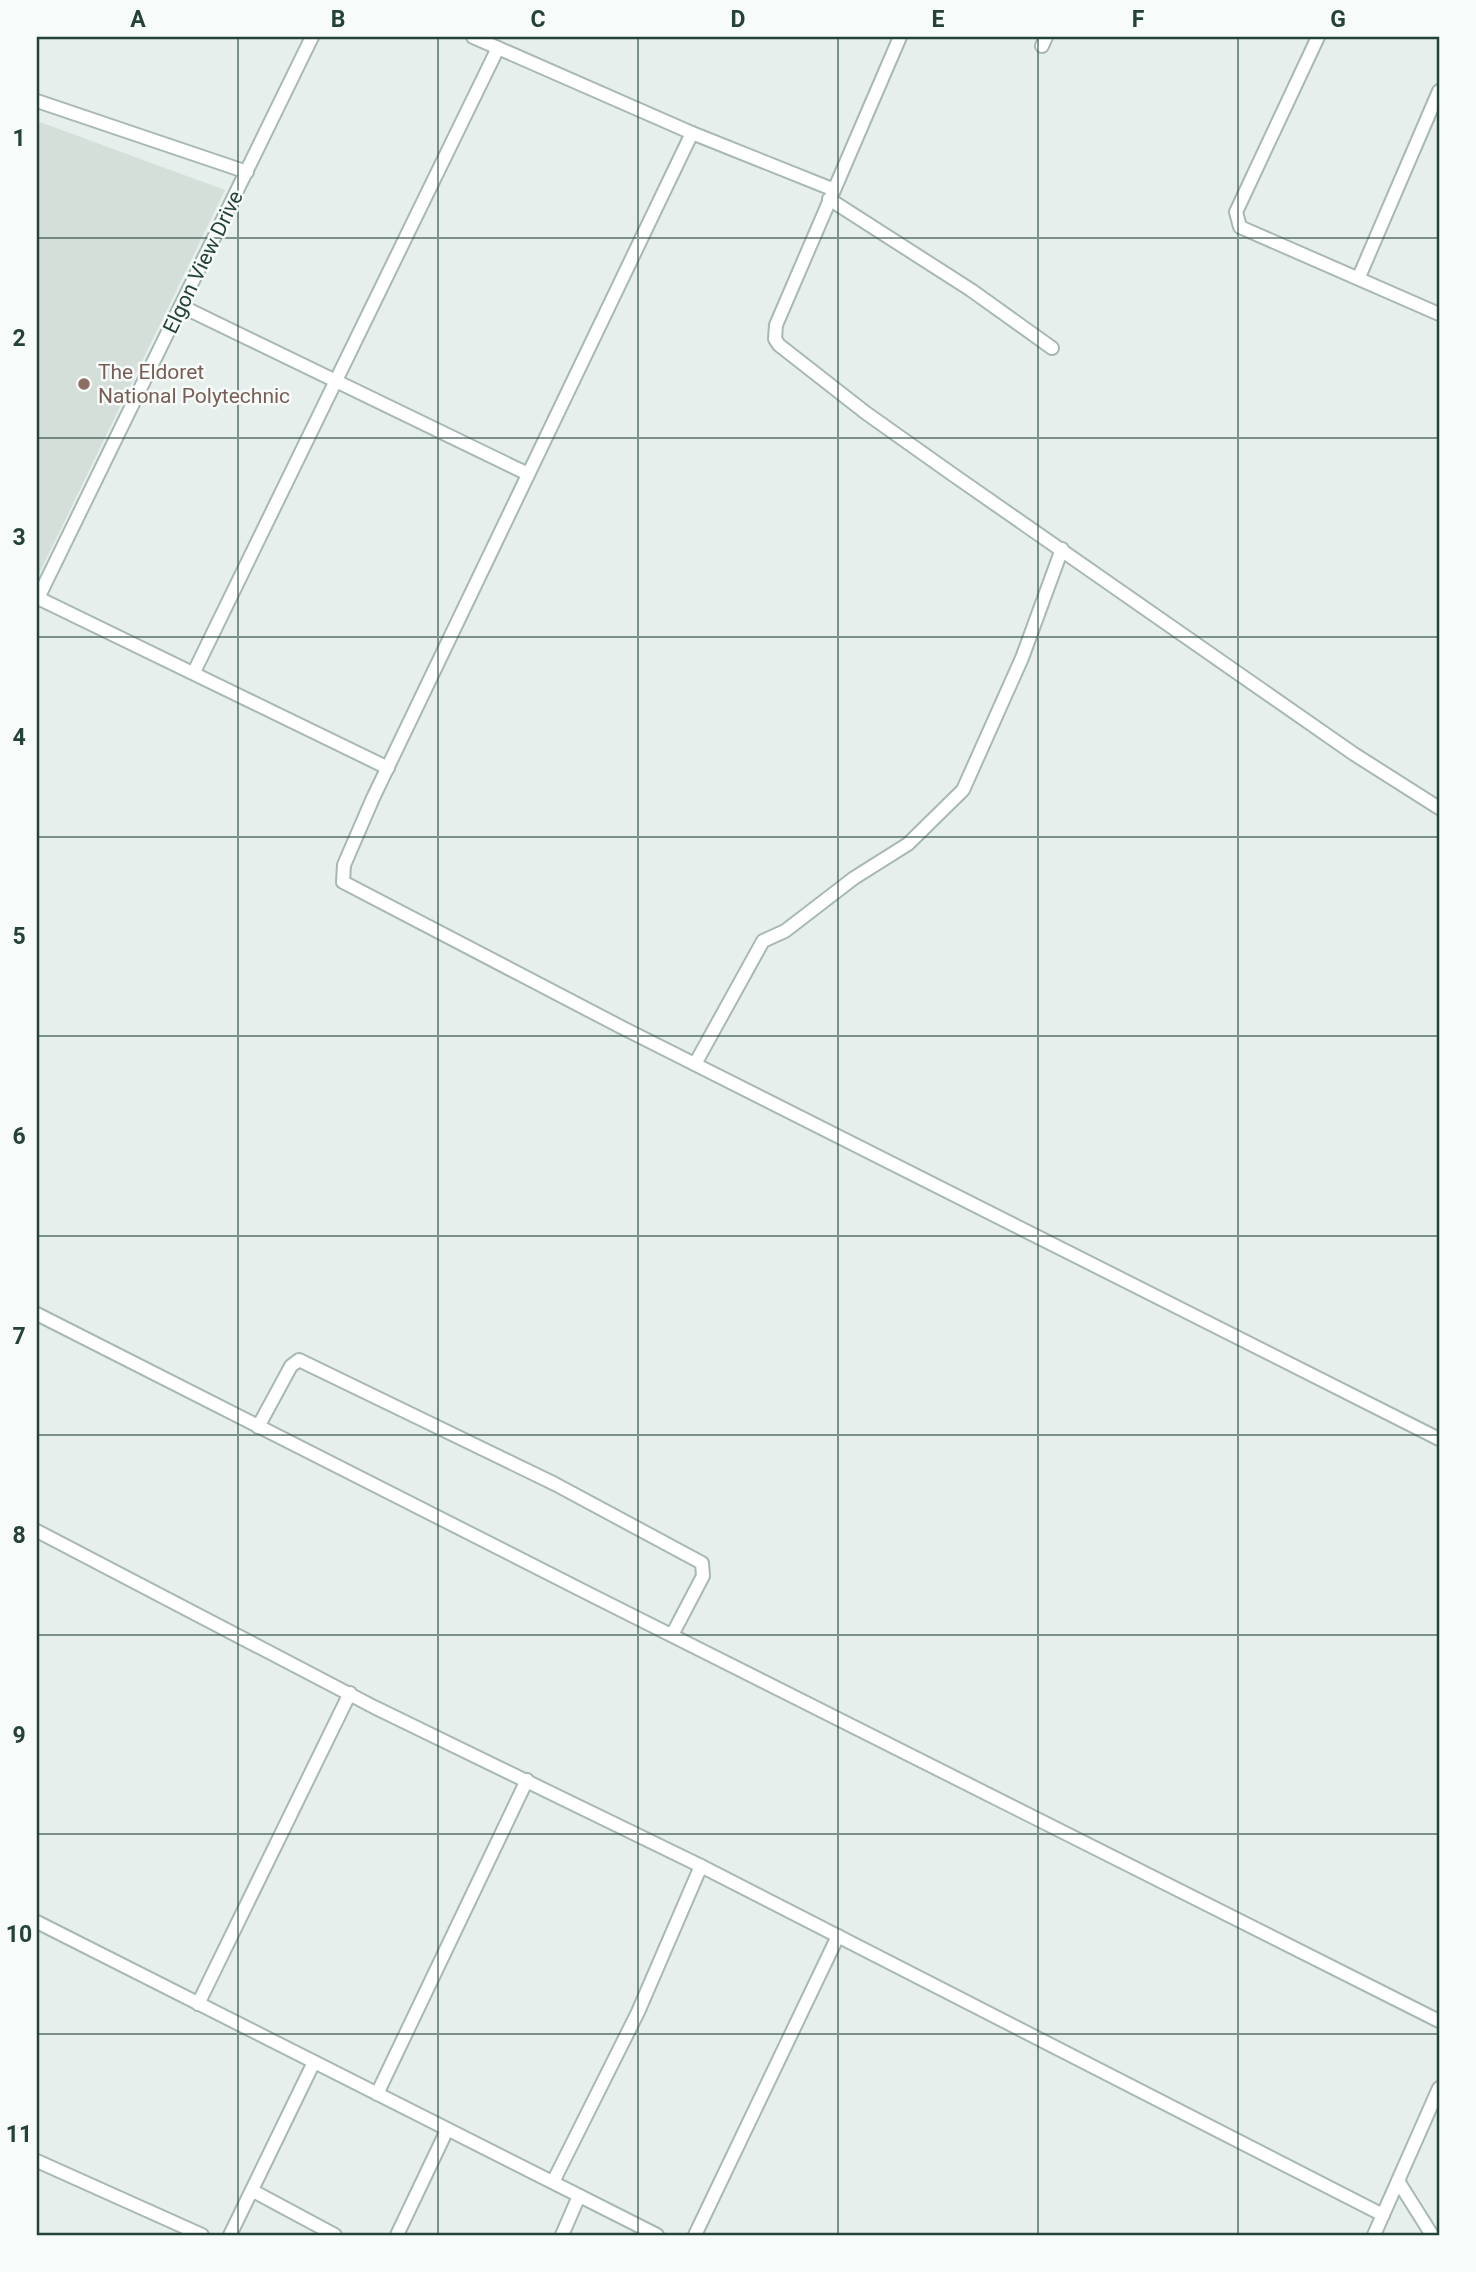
<svg xmlns="http://www.w3.org/2000/svg" width="1476" height="2272" viewBox="0 0 1476 2272" font-family="Roboto,sans-serif">
<style>
.built{fill:#d4dfda}
.lines{fill:none;stroke-linecap:round;stroke-linejoin:round}
.minor-casing{stroke:#a8b8b2;stroke-width:16}
.minor{stroke:#fff;stroke-width:12}
.grid{fill:none;stroke:#24423a;stroke-width:2;stroke-opacity:0.55}
.education-dot{fill:#8d6e63;stroke:#f7fbf9;stroke-width:2.5}
.labels{text-anchor:middle;stroke-width:5;stroke-linejoin:round;paint-order:stroke}
.street-label{font-size:21px;fill:#24423a;stroke:#f7fbf9}
.education-label{font-size:21px;fill:#785e54;stroke:#f7fbf9;text-anchor:start}
.neatline{fill:none;stroke:#24423a;stroke-width:2.5}
.grid-label{font-size:23px;text-anchor:middle;font-weight:bold;fill:#24423a}
</style>
<rect width="100%" height="100%" fill="#e6efeb"/>
<path class="built" d="M37,121L225,190L37,578Z"/>
<g class="lines">
<defs>
<g id="minor">
<path d="M473,37L692,133L832,189"/>
<path d="M900,37L776,325L775,339L779,345L866,413L952,474L1354,754L1439,808"/>
<path d="M1318,37L1236,212L1240,227L1439,314"/>
<path d="M1042,46L1046,37"/>
<path d="M37,101L247,172"/>
<path d="M692,133L373,798L344,865L343,882L621,1027L1439,1439"/>
<path d="M829,199L971,290L1052,348"/>
<path d="M1359,277L1439,91"/>
<path d="M181,306L528,474"/>
<path d="M38,598L388,768"/>
<path d="M37,600L312,37"/>
<path d="M194,672L498,48"/>
<path d="M695,1064L763,941L785,931L854,878L908,844L963,790L1022,658L1062,549"/>
<path d="M37,1314C503,1552 972,1786 1439,2021"/>
<path d="M258,1427L291,1366L299,1360L555,1484L702,1563L703,1576L672,1635"/>
<path d="M37,1531L374,1707L701,1866L1383,2215"/>
<path d="M37,1922L657,2235"/>
<path d="M198,2004L350,1693"/>
<path d="M377,2094L527,1780"/>
<path d="M37,2161L202,2235"/>
<path d="M1398,2181L1432,2235"/>
<path d="M553,2182L638,2012L701,1866"/>
<path d="M253,2191L335,2235"/>
<path d="M230,2235L314,2062"/>
<path d="M397,2235L447,2130"/>
<path d="M562,2235L579,2196"/>
<path d="M695,2235L838,1936"/>
<path d="M1374,2235L1439,2088"/>
</g>
</defs>
<use href="#minor" class="minor-casing"/>
<use href="#minor" class="minor"/>
</g>
<path class="grid" d="M238,37V2235M438,37V2235M638,37V2235M838,37V2235M1038,37V2235M1238,37V2235M37,238H1439M37,438H1439M37,637H1439M37,837H1439M37,1036H1439M37,1236H1439M37,1435H1439M37,1635H1439M37,1834H1439M37,2034H1439"/>
<circle class="education-dot" cx="84" cy="384" r="7"/>
<g class="labels">
<g class="street-label">
<text transform="translate(203 262) rotate(-64)" y="7">Elgon View Drive</text>
</g>
<g class="education-label">
<text x="98" y="379">The Eldoret<tspan x="98" dy="24">National Polytechnic</tspan></text>
</g>
</g>
<rect width="1476" height="2272" fill="none" stroke="#f7fbf9" stroke-width="77"/>
<rect x="38" y="38" width="1400" height="2196" class="neatline"/>
<g class="grid-label">
<text x="138" y="27">A</text>
<text x="338" y="27">B</text>
<text x="538" y="27">C</text>
<text x="738" y="27">D</text>
<text x="938" y="27">E</text>
<text x="1138" y="27">F</text>
<text x="1338" y="27">G</text>
<text x="19" y="146">1</text>
<text x="19" y="346">2</text>
<text x="19" y="545">3</text>
<text x="19" y="745">4</text>
<text x="19" y="944">5</text>
<text x="19" y="1144">6</text>
<text x="19" y="1344">7</text>
<text x="19" y="1543">8</text>
<text x="19" y="1743">9</text>
<text x="19" y="1942">10</text>
<text x="19" y="2142">11</text>
</g>
</svg>
